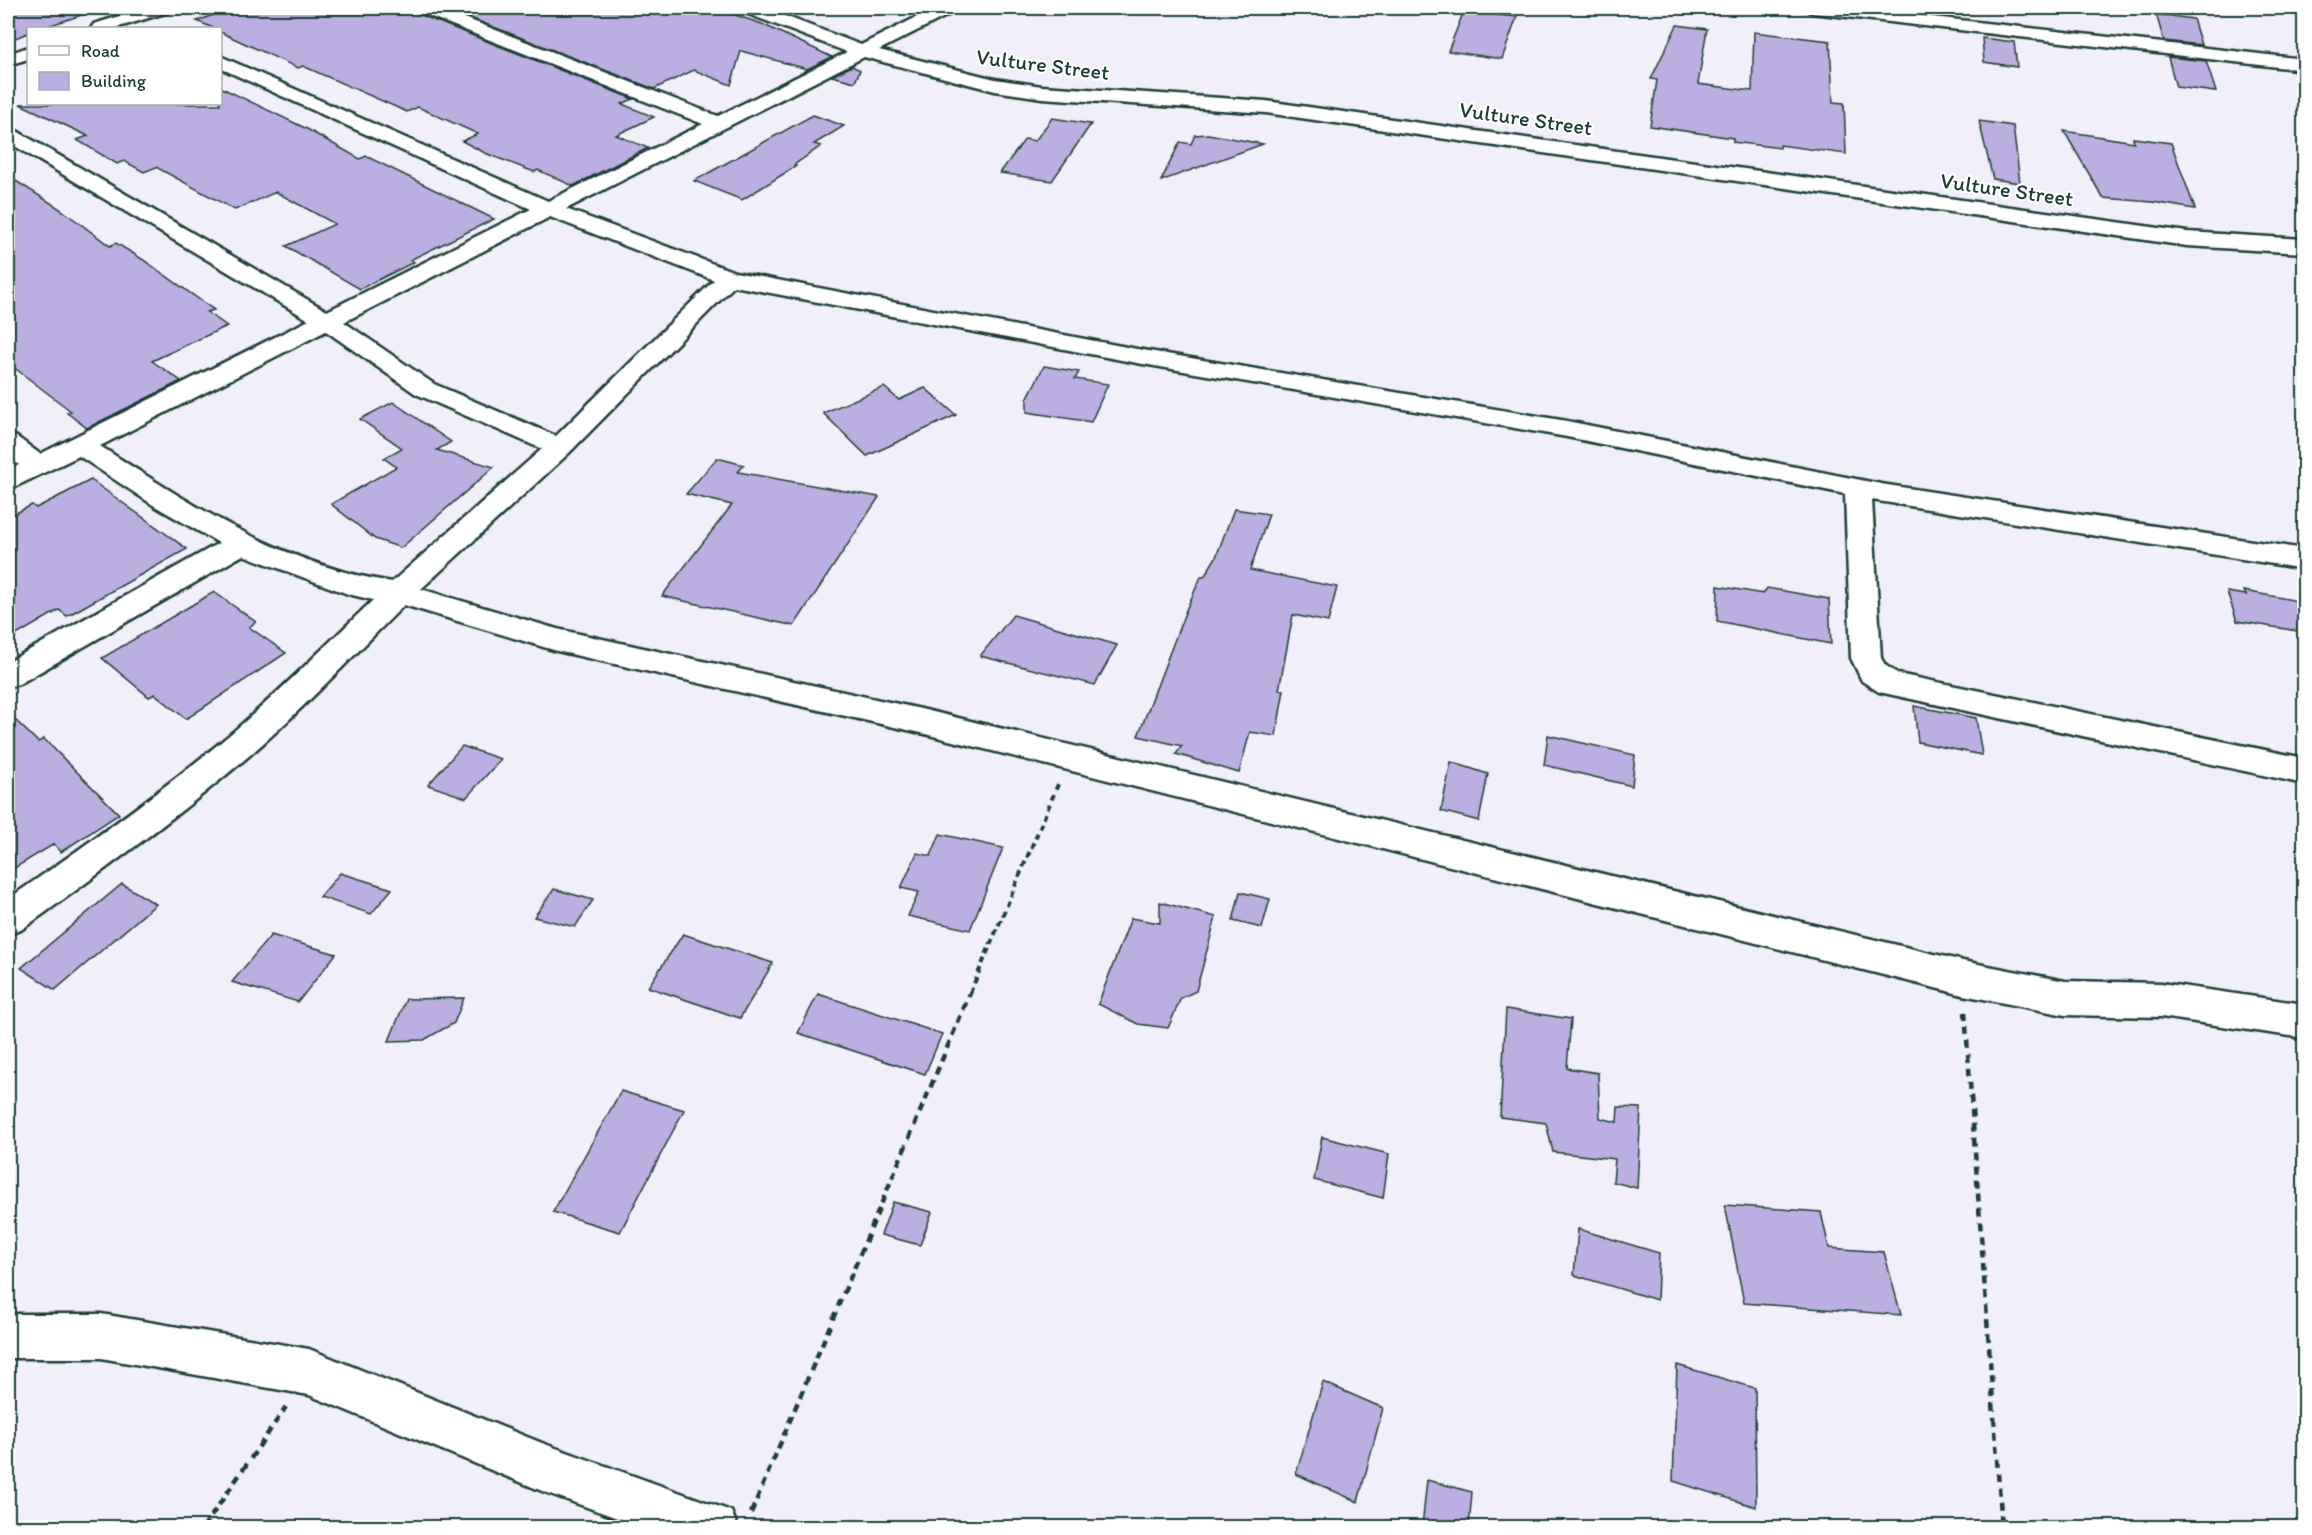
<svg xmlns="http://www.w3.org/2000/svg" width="2312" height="1535" viewBox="0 0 2312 1535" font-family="Itim,sans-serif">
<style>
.building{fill:#baafe0;stroke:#1f3d34;stroke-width:1.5}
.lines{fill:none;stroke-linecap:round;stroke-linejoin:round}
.minor-casing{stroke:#1f3d34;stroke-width:5}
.path-far1{stroke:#1f3d34;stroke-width:4;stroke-dasharray:6 4.5;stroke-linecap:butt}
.path{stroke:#1f3d34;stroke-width:4.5;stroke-dasharray:8 6;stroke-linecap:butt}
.minor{fill:#fff;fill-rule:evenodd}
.labels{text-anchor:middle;stroke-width:4.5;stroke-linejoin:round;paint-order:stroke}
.far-street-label{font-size:22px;fill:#1f3d34;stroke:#fff}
</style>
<rect width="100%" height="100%" fill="#f1eff9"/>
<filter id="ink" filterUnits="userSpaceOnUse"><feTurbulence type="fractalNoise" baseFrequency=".0167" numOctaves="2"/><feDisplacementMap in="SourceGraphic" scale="12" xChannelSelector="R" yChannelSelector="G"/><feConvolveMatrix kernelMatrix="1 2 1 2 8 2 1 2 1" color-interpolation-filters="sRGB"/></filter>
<g filter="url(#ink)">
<g class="building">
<path d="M8,8H91V12L42,28H28V33L8,41Z"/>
<path d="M232,8H415L418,14L633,99L622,104L654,117L616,135L648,148L573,186L538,170L534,172L485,153L462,141L478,134L418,107L407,112L303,66L298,68L220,32V28H213L197,21Z"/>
<path d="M444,8H623L641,14L658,8H715L762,24L832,57L807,69L741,51L731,85L694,70L654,89Z"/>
<path d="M1464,11L1517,17L1502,59L1448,51Z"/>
<path d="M2156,14L2193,19L2201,45L2164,41Z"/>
<path d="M1677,25L1707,29L1698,84L1752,91L1754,32L1830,41L1833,102L1844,103L1846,154L1780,145V148L1733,142V138L1650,126L1657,80L1651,79Z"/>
<path d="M1982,38L2014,42L2017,67L1984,62Z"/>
<path d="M2168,57L2206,61L2216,92L2176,87Z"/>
<path d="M852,66L860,70L855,82L832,76Z"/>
<path d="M220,87L305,128L360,159L366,156L494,219L410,260L414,262L360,289L286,246L335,224L276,192L235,210L156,167L144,172L124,161L117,164L77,140L88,136L20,104H220Z"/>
<path d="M813,115L844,126L814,144L821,146L794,165L796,166L742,200L694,181Z"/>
<path d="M1052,118L1091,124L1052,181L1000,173L1025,139L1035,141Z"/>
<path d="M1979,121L2013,126L2020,183L1993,179Z"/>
<path d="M2064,131L2134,142L2133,138L2171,143L2195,209L2153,202L2103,198Z"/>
<path d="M1208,134L1263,144L1161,181L1180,142L1191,144L1195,135Z"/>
<path d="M8,176L62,210L110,246L116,243L142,259L214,310L207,312L227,326L152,361L181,381L87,428L67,413L71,411L8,363Z"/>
<path d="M1044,366L1079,372L1075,379L1108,384L1091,422L1027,412V399Z"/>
<path d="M884,387L899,400L925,388L956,415L867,456L823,413Z"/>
<path d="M393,402L451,442L437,450L494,467L401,548L375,539L331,504L396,467L384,458L402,448L360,419Z"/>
<path d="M717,458L744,465L738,472L879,497L794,626L662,596L732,505L686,494Z"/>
<path d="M91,480L187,549L67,616L59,610L8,640V517L32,505L36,508Z"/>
<path d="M1234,509L1269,514L1250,570L1337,587L1328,622L1293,615L1279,690H1284L1276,736L1250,732L1239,773L1176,754L1182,746L1138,736L1186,610L1201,577H1204L1216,557Z"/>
<path d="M1718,586L1763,594L1767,588L1829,599L1831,644L1717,621Z"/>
<path d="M2244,591L2304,602V632L2237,621L2227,592L2246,595Z"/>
<path d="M214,592L256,622L249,627L286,653L186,719L155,694L149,697L102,658Z"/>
<path d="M1013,615L1117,645L1095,685L980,656Z"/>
<path d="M1914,706L1976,718L1982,755L1918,742Z"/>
<path d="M8,713L38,742L44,739L119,814L61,852L54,844L8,872Z"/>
<path d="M1548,735L1635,755L1632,786L1544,765Z"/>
<path d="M462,746L501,759L466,798L428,785Z"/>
<path d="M1451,762L1488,774L1479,821L1441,811Z"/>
<path d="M940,834L1003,848L970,930L908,916L919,892L901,888L917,853L931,856Z"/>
<path d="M340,873L392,889L371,914L320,897Z"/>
<path d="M122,884L156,904L55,990L21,968Z"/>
<path d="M554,889L593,900L575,927L534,917Z"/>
<path d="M1240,892L1270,899L1262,928L1233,921Z"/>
<path d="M1160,902L1216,917L1196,991L1181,998L1168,1028L1138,1024L1098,1004L1131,918L1160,923Z"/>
<path d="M683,934L773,963L740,1018L648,987Z"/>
<path d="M271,935L336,954L298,1002L232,982Z"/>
<path d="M818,994L942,1034L925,1074L798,1033Z"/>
<path d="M464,998L454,1023L424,1040L389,1041L406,999Z"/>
<path d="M1506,1009L1571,1019L1567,1068L1598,1073L1600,1118L1617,1122L1618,1107L1641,1108L1637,1188L1613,1182L1615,1159L1553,1152L1546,1123L1500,1117Z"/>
<path d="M621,1091L684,1110L620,1232L553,1212Z"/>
<path d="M1322,1137L1389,1154L1383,1198L1314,1180Z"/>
<path d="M893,1202L932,1212L920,1245L881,1235Z"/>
<path d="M1725,1205L1821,1212L1829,1248L1884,1252L1901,1315L1744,1303Z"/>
<path d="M1578,1229L1659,1253L1657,1300L1574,1275Z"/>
<path d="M1677,1365L1755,1388L1756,1507L1673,1481Z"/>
<path d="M1323,1382L1383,1408L1358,1502L1296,1474Z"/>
<path d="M1427,1480L1472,1492L1469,1527H1422Z"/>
</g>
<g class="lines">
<defs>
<g id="minor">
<path d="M146,8H171L168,12L116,28H91L94,24Z"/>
<path d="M417,8H439L718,116L847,52L743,12L741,8H764L861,45L935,8H956L954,12L879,50L995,79L1042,86L1266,101L2187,232L2304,239V253L2187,246L1266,113L1042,98L995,91L864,57L566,209L735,272L1137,349L1567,421L1881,484L2304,549V569L1872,500L1881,658L1885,665L1898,674L2304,758V784L1879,692L1862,681L1851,658L1845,494L1567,437L1137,363L734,286L569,453L421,589L557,629L921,709L1963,961L2065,981L2161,983L2304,1004V1038L2161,1017L2065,1015L1963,995L921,733L557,651L404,605C353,656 304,708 250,755C177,817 99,874 21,930L8,934V899C82,848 157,795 227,737C278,694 325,646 373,600L348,594L243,555L19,684L8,687V662L219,543L153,505L79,456L8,490V470L19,465L8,456V435L17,437L40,454L309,320L8,142V128L15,130L327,311L531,209L220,68V56L548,201L703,124L419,12ZM550,217L714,280L556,436L434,384L344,322ZM326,331L416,394L542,449L392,582C284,566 190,504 100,446Z"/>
<path d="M1803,8H1853L2304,59V70L1812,13Z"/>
<path d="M28,47V59L8,65V54Z"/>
<path d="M8,1314H101L309,1349L542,1443L731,1511L738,1528H645L542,1491L309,1395L101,1358H8Z"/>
</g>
</defs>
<use href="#minor" class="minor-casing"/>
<path class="path-far1" d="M970,993L1059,782"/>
<g class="path">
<path d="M1965,1012L2002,1528"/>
<path d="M751,1513L971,991"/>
<path d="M203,1528L286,1407"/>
</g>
<use href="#minor" class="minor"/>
</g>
</g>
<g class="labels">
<g class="far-street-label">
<text transform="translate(1043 64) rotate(7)" y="8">Vulture Street</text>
<text transform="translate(1526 118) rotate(8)" y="8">Vulture Street</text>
<text transform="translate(2007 189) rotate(8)" y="8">Vulture Street</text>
</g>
</g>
<rect width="2312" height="1535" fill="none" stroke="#fff" stroke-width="30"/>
<rect x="15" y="15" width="2282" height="1505" fill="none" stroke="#1f3d34" stroke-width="2" filter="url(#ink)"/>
<rect x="27" y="27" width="195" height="78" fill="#ffffff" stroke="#a5b1ae" stroke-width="1.5"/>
<rect x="39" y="46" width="30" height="9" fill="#ffffff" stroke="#a5b1ae" stroke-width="1.5"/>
<text x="81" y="57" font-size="18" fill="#1f3d34">Road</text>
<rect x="39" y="72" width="30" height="18" fill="#baafe0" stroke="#a5b1ae" stroke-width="1.5"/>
<text x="81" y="87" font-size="18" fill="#1f3d34">Building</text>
</svg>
